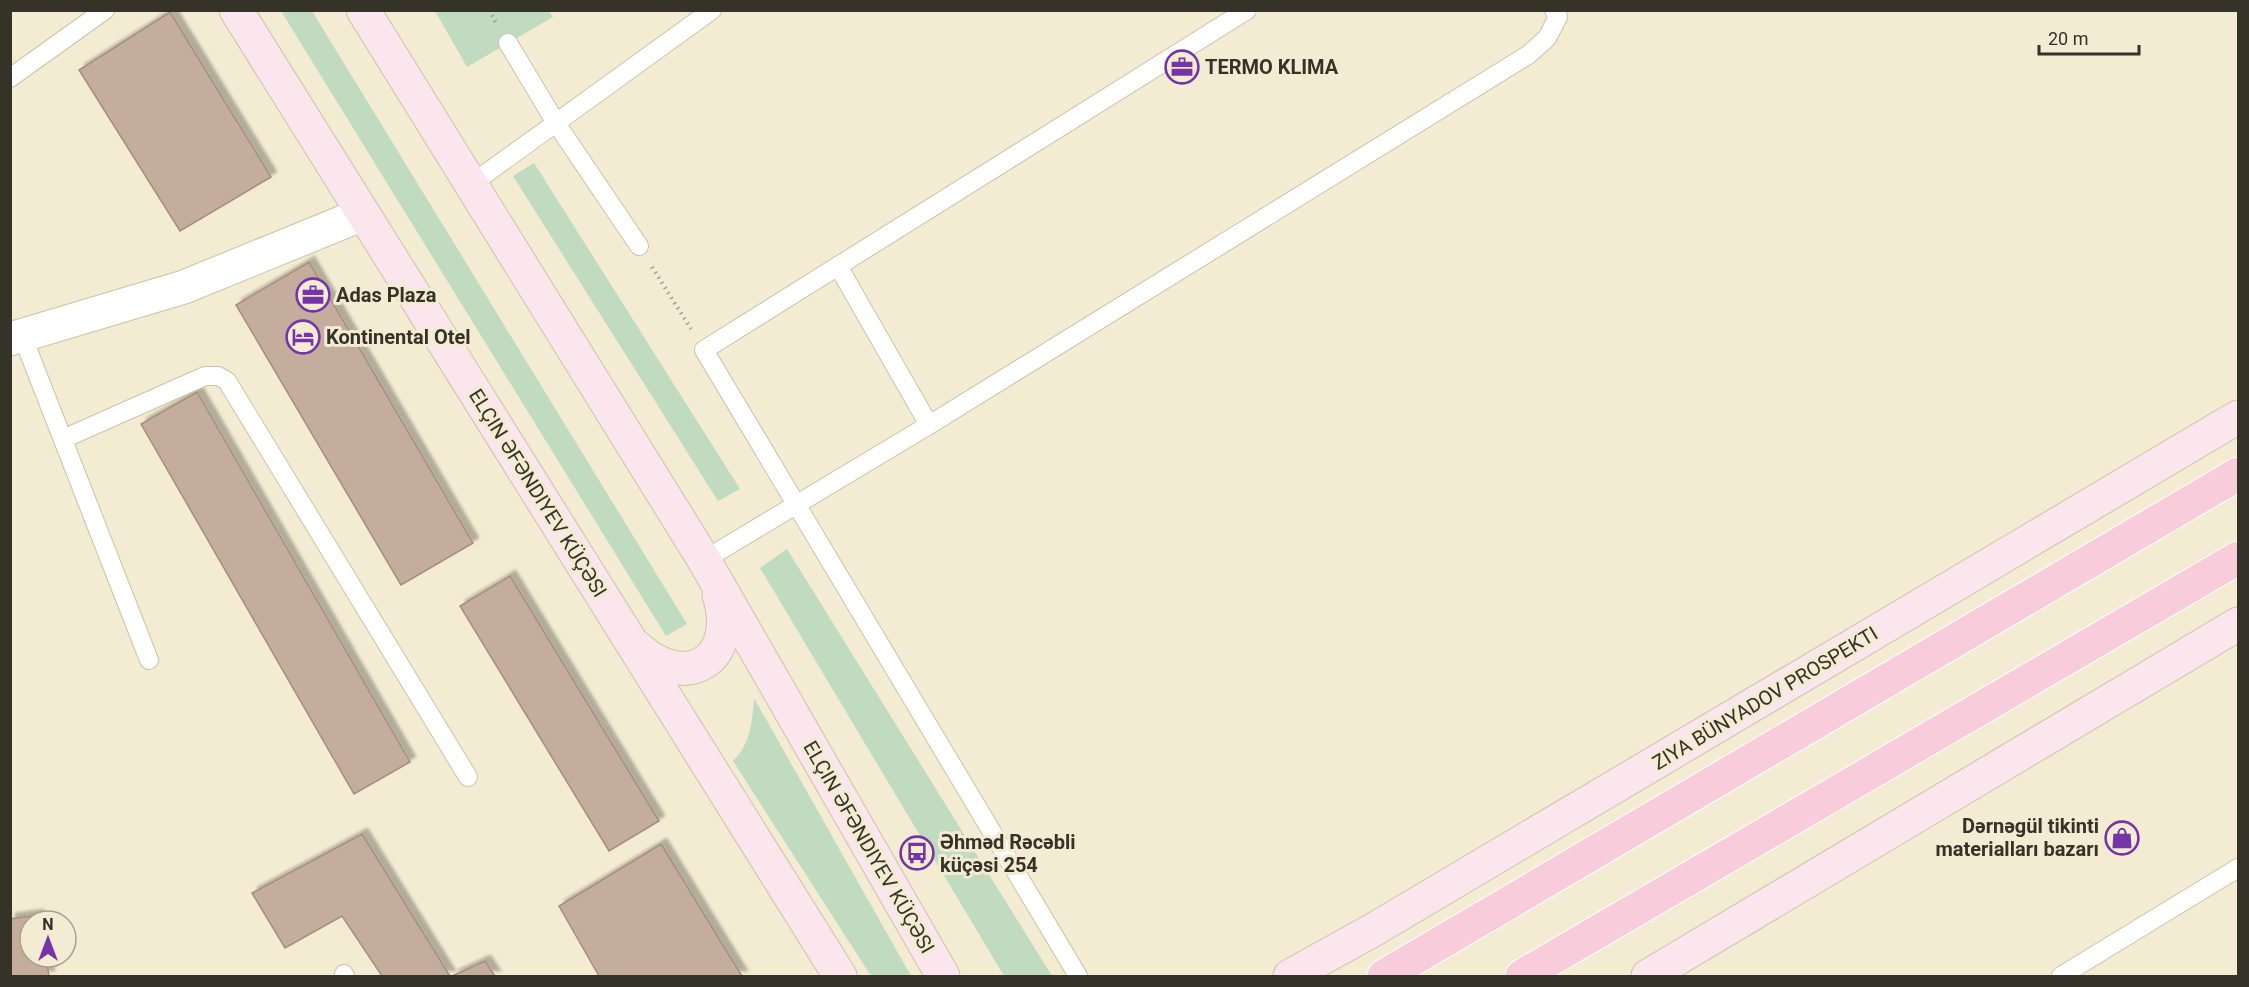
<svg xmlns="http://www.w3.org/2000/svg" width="2249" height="987" viewBox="0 0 2249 987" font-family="Roboto,sans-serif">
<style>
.green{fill:#c0dbbf}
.building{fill:#c4ad9d;stroke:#a48e7e;stroke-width:1.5;filter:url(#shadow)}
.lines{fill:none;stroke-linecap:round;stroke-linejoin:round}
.lane-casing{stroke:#c9c3aa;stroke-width:20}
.street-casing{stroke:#c9c3aa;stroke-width:35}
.secondary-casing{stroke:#c9c3aa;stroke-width:35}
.primary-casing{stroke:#fff;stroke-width:35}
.path{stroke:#a49f8c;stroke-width:4;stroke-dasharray:1.5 4.5;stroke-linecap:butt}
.lane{stroke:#fff;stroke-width:18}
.street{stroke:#fff;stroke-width:33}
.secondary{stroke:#fce6ed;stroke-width:33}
.primary{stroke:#f9ccdc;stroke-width:33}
.labels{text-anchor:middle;stroke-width:6;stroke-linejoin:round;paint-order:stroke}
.poi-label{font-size:20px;font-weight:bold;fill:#353228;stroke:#f3ecd2;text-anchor:start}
.street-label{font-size:20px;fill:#353228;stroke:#f3ecd2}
</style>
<defs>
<filter id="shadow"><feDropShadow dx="5.5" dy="-5.5" stdDeviation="1.5" flood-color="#0004"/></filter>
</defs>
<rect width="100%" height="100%" fill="#f3ecd2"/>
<g class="green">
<path d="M281,11H312L687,624L666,636Z"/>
<path d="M435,11H549L553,17L467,67Z"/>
<path d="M534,163L740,489L718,501L513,176Z"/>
<path d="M787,549L1052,976H1004L760,568Z"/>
<path d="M754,698L911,976H871L733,761C751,743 752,723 754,698Z"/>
</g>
<g class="building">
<path d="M170,12L271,177L180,231L79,70Z"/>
<path d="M309,262L473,543L401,585L236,305Z"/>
<path d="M197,392L410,762L354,794L141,424Z"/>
<path d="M510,576L659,821L609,851L460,606Z"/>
<path d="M362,834L450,976H382L342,916L285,948L252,893Z"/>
<path d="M661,844L742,976H599L559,906Z"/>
<path d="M38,915L39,921H30V957H46L49,976H10V919Z"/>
<path d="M485,961L495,976H452Z"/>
</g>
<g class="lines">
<defs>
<g id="lane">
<path d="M508,43L556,123L639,246"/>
<path d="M10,78L105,10"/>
<path d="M470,185L712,10"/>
<path d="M838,266L704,350L1078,976"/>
<path d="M22,335L149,660"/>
<path d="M929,425L838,266L1247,10"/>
<path d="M63,439L205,376H218L227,381L468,777"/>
<path d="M704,560L929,425L1528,55L1547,38L1558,17L1554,10"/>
<path d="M344,974L345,976"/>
<path d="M2061,976L2238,868"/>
</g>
<path id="street" d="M10,339L184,287L363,214"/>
<g id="secondary">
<path d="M236,10L840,976"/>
<path d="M363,10L704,560L943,976"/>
<path d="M638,648C688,693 739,658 719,595"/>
<path d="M1290,976L1373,930L2238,417"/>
<path d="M1648,976L2238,624"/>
</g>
<g id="primary">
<path d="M1384,976L2238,474"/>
<path d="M1522,976L2238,558"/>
</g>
</defs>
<use href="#lane" class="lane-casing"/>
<use href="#street" class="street-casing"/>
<use href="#secondary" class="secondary-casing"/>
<use href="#primary" class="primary-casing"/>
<g class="path">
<path d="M489,10L496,23"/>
<path d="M652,267L691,329"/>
</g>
<use href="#lane" class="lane"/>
<use href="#street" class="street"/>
<use href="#secondary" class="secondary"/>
<use href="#primary" class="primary"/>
</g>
<defs>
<symbol id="office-ring" viewBox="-11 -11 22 22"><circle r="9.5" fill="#f3ecd2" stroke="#7634a9" stroke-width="1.5"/><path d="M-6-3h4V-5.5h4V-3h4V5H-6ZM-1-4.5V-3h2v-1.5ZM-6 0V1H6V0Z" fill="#7634a9"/></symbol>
<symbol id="hotel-ring" viewBox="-11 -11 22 22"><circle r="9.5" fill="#f3ecd2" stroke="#7634a9" stroke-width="1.5"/><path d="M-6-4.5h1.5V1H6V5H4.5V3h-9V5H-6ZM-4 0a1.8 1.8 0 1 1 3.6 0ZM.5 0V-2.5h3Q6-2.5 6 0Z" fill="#7634a9"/></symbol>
<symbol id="shop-ring" viewBox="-11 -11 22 22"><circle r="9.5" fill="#f3ecd2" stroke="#7634a9" stroke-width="1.5"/><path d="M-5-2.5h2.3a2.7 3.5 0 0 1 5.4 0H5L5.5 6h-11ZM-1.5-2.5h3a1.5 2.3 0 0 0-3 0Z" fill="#7634a9"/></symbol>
<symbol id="bus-ring" viewBox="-11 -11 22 22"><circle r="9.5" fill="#f3ecd2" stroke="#7634a9" stroke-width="1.5"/><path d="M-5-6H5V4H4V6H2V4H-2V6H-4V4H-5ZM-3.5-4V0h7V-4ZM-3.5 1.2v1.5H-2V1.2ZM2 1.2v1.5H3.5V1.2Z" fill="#7634a9"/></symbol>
</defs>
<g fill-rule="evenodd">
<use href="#office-ring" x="1163" y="48" width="38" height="38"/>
<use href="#office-ring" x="294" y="276" width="38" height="38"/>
<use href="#hotel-ring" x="284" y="318" width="38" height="38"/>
<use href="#shop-ring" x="2103" y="819" width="38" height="38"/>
<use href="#bus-ring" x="898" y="834" width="38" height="38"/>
</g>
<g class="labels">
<g class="poi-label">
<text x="1205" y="74">TERMO KLIMA</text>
<text x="336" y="302">Adas Plaza</text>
<text x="326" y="344">Kontinental Otel</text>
<text x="2099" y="833" text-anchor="end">Dərnəgül tikinti<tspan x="2099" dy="23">materialları bazarı</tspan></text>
<text x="940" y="849">Əhməd Rəcəbli<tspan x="940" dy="23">küçəsi 254</tspan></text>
</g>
<g class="street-label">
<text transform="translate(538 493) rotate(58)" y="7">ELÇIN ƏFƏNDIYEV KÜÇƏSI</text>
<text transform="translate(1765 698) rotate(-31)" y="7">ZIYA BÜNYADOV PROSPEKTI</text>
<text transform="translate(869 847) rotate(60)" y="7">ELÇIN ƏFƏNDIYEV KÜÇƏSI</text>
</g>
</g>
<rect width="2249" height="987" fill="none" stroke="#353228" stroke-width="24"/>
<g transform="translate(48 939)"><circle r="28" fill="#f3ecd2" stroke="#a7a28e" stroke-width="1.5"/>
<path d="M0-4.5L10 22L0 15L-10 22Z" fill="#7634a9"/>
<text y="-9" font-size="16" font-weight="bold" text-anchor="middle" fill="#353228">N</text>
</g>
<path d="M2039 45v9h100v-9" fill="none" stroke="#353228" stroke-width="3"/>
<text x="2048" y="45" font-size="18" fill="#353228" stroke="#f3ecd2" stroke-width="4.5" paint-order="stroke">20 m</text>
</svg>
